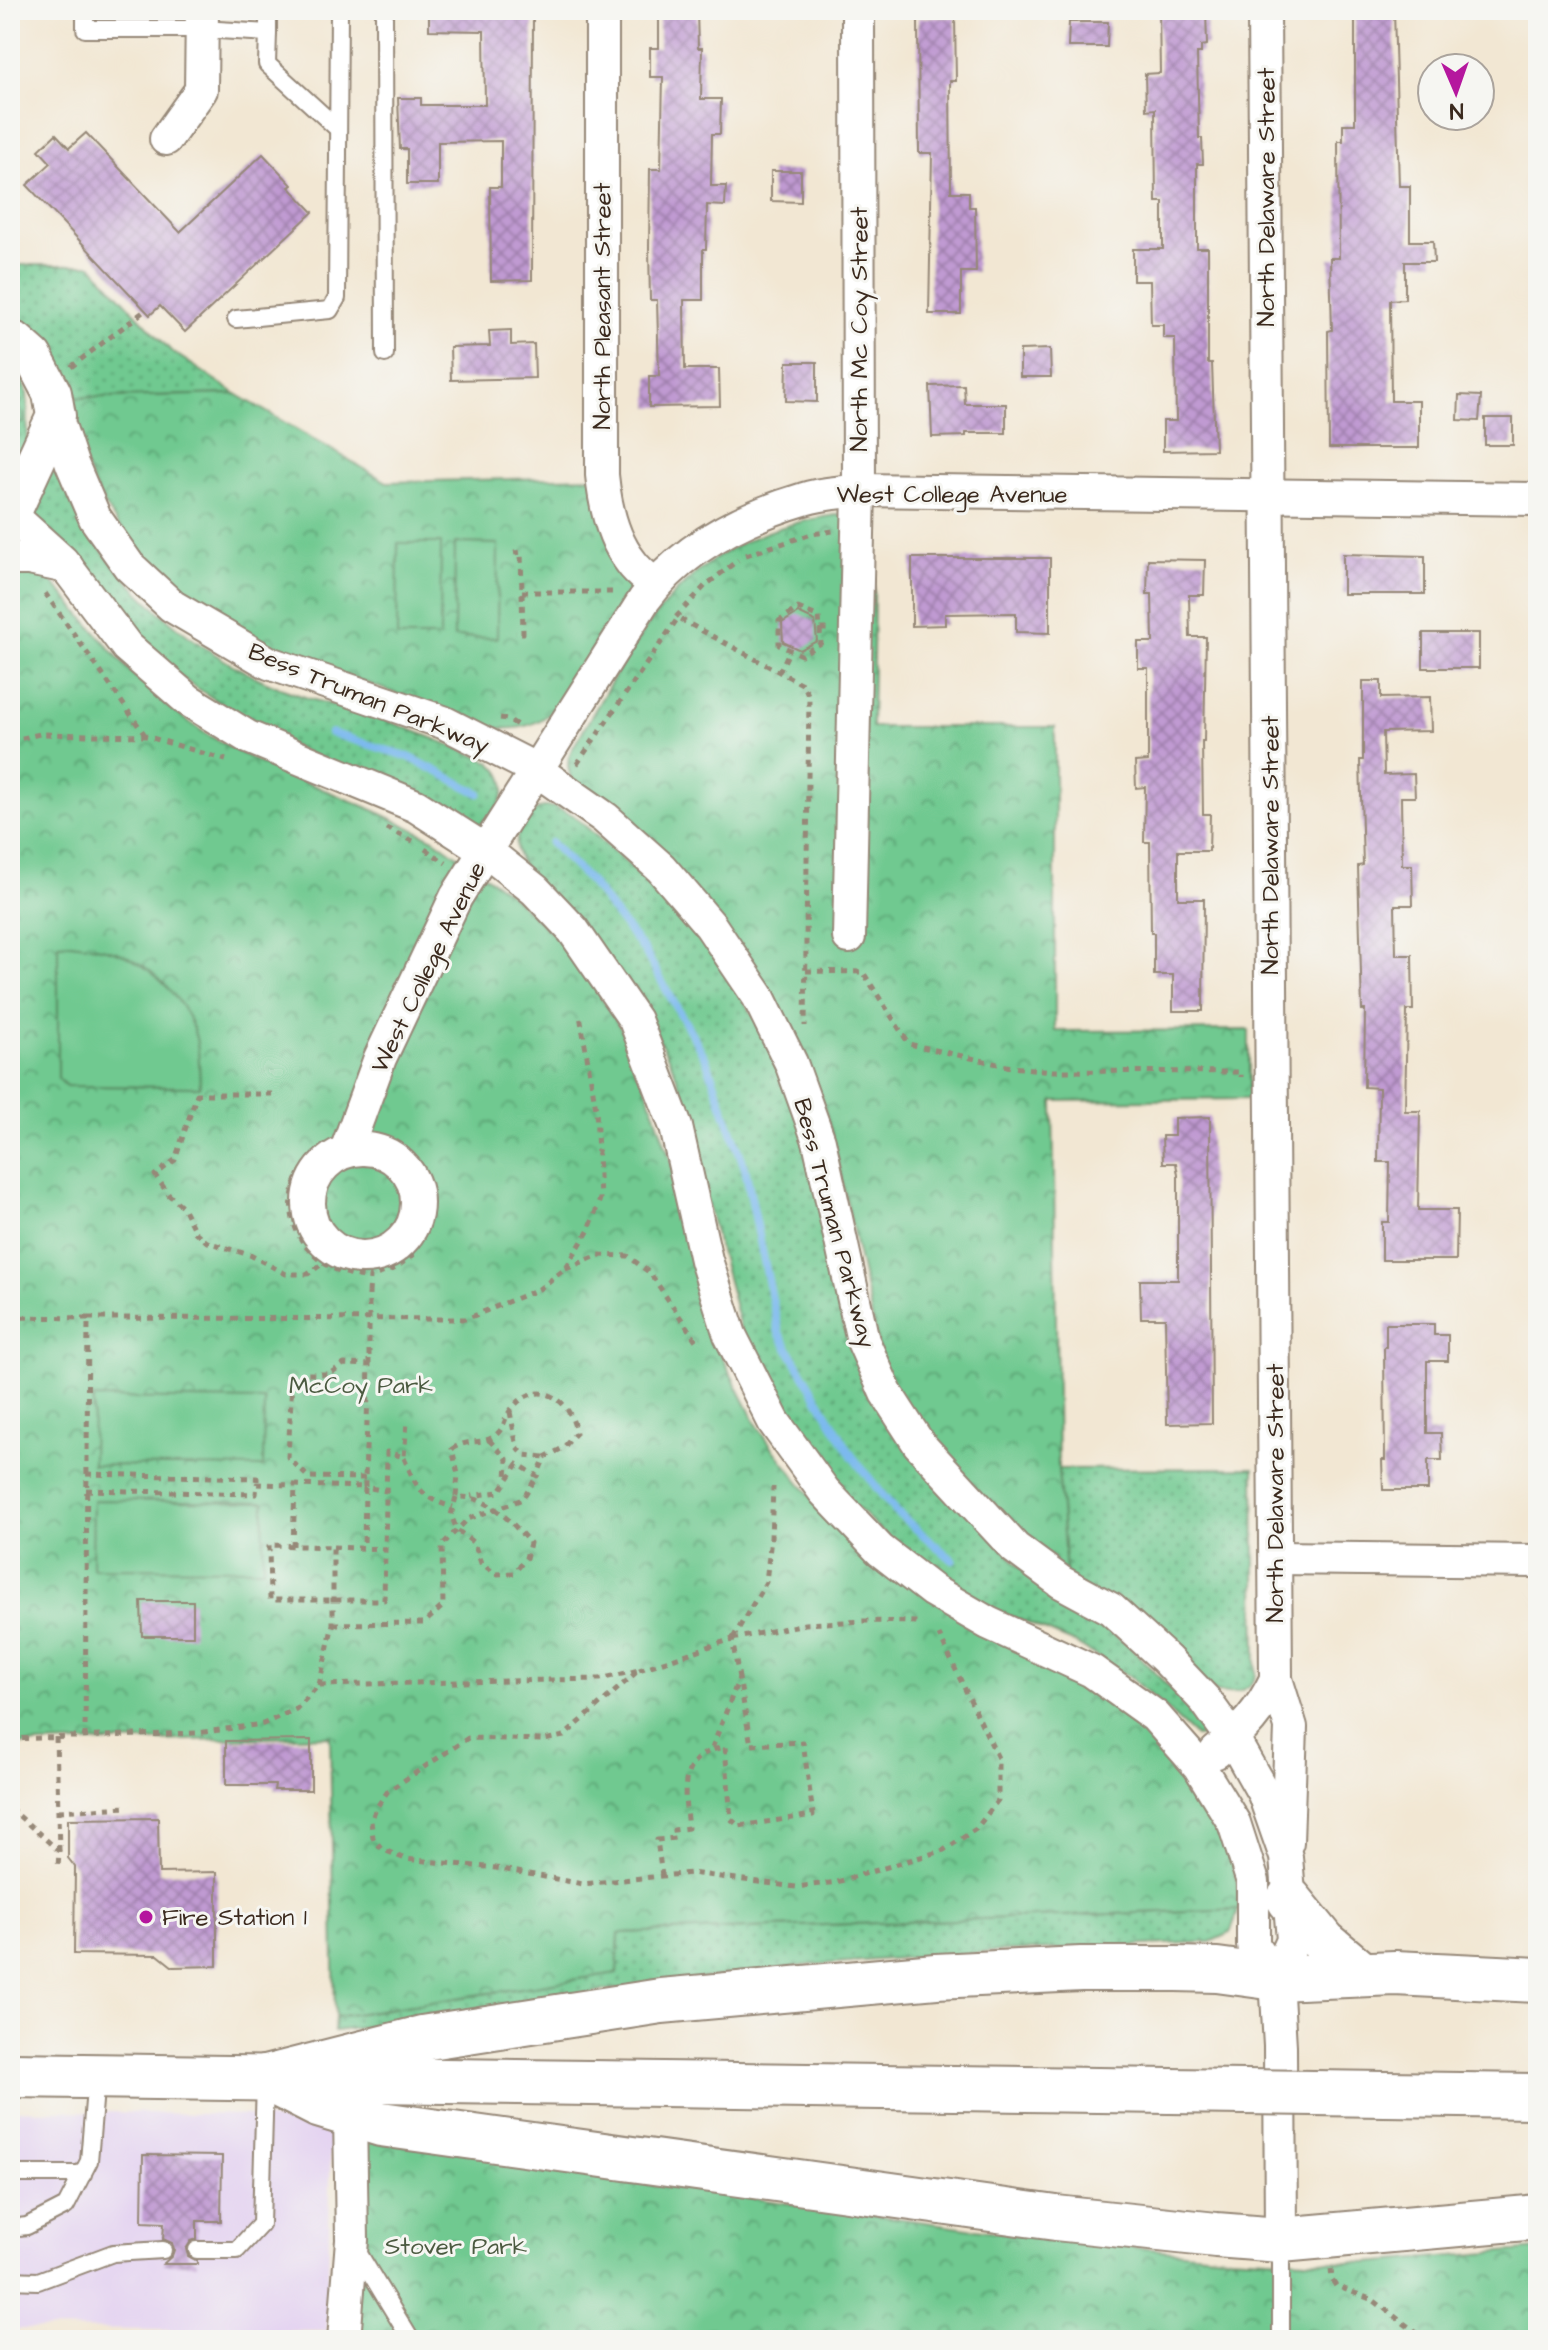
<svg xmlns="http://www.w3.org/2000/svg" width="1548" height="2350" viewBox="0 0 1548 2350" font-family="'Architects Daughter',sans-serif">
<style>
.built{fill:#e4d3f1}
.grass{fill:url(#grass-dots);stroke:#557a57;stroke-width:2}
.park{fill:url(#park-crowns);stroke:#557a57;stroke-width:2}
.garden{fill:#6fc990;stroke:#557a57;stroke-width:2}
.lines{fill:none;stroke-linecap:round;stroke-linejoin:round}
.stream{stroke:#7bb9ee;stroke-width:8}
.building{fill:url(#building-cross-hatch)}
.service-casing{stroke:#968878;stroke-width:20}
.minor-casing{stroke:#968878;stroke-width:36}
.tertiary-casing{stroke:#968878;stroke-width:42}
.primary-casing{stroke:#968878;stroke-width:48}
.path{stroke:#968878;stroke-width:5;stroke-dasharray:6 6;stroke-linecap:butt}
.service{stroke:#fff;stroke-width:16}
.minor{stroke:#fff;stroke-width:32}
.tertiary{stroke:#fff;stroke-width:38}
.primary{stroke:#fff;stroke-width:44}
.primary-bridge-casing{stroke:#968878;stroke-width:48;stroke-linecap:butt}
.path-bridge{stroke:#968878;stroke-width:5;stroke-dasharray:6 6;stroke-linecap:butt}
.primary-bridge{stroke:#fff;stroke-width:44}
.poi-dot{fill:#b5179e;stroke:#f6f6f2;stroke-width:3}
.labels{text-anchor:middle;stroke-width:6;stroke-linejoin:round;paint-order:stroke}
.street-label{font-size:24px;fill:#3b2a1e;stroke:#f6f6f2}
.park-label{font-size:24px;fill:#4b5a40;stroke:#f6f6f2}
.poi-label{font-size:24px;fill:#3b2a1e;stroke:#f6f6f2;text-anchor:start}
</style>
<defs>
<pattern id="grass-dots" width="8" height="8" patternUnits="userSpaceOnUse" patternTransform="scale(2)"><rect width="8" height="8" fill="#6fc990"/><path d="M2 2h.1M6 6h.1" fill="none" stroke="#5ca375" stroke-width="1.8" stroke-linecap="round"/></pattern>
<pattern id="park-crowns" width="20" height="18" patternUnits="userSpaceOnUse" patternTransform="scale(2)"><rect width="20" height="18" fill="#6fc990"/><path d="M2 6a3 3 0 1 1 6 0M12 15a3 3 0 1 1 6 0" fill="none" stroke="#5ca375"/></pattern>
<pattern id="building-cross-hatch" width="8" height="8" patternUnits="userSpaceOnUse" patternTransform="scale(2)"><rect width="8" height="8" fill="#c09ad2"/><path d="M0 0l8 8M0 8l8-8" fill="none" stroke="#9d7eaa"/></pattern>
</defs>
<rect width="100%" height="100%" fill="#f6f6f2"/>
<filter id="ink" filterUnits="userSpaceOnUse"><feTurbulence type="fractalNoise" baseFrequency=".0125" numOctaves="2"/><feDisplacementMap in="SourceGraphic" scale="16" xChannelSelector="R" yChannelSelector="G"/><feConvolveMatrix kernelMatrix="1 2 1 2 8 2 1 2 1" color-interpolation-filters="sRGB"/></filter>
<filter id="wash" filterUnits="userSpaceOnUse"><feTurbulence type="fractalNoise" baseFrequency=".006" numOctaves="4" result="noise"/><feDisplacementMap in="SourceGraphic" scale="32" xChannelSelector="R" yChannelSelector="G"/><feGaussianBlur stdDeviation="1.8" result="paint"/><feColorMatrix in="noise" values="0 0 0 0 0 0 0 0 0 0 0 0 0 0 0 0 0 1.4 0 .05"/><feComposite in="paint" operator="in"/></filter>
<g filter="url(#wash)">
<rect width="100%" height="100%" fill="#f2e7d3"/>
<path class="built" d="M10,2110L246,2115L331,2130L327,2331L10,2329Z"/>
<g class="grass">
<path d="M10,265H91L170,350L236,394L69,398L10,326Z"/>
<path d="M10,360L23,379L27,393L28,411L27,449L10,479V430L14,429L17,407L21,402L12,399L21,383L10,384Z"/>
<path d="M51,458C67,482 71,511 89,534C143,607 213,665 299,695C324,704 351,709 376,717C414,730 453,746 490,762C507,776 508,790 497,808C493,814 490,820 483,823C477,825 469,824 463,823L274,738L168,669L31,517Z"/>
<path d="M543,807H554L573,815L668,900L708,948L765,1033L805,1126L843,1326L868,1386L1018,1566L1054,1597L1099,1624L1130,1647L1194,1713L1203,1726L1204,1736L1196,1737L1133,1679L1073,1642L996,1610L923,1564L891,1540L848,1499L779,1405L743,1338L704,1191L684,1097L673,1067L653,1027L521,863C510,841 520,816 543,807Z"/>
<path d="M1254,1468L1256,1675C1251,1692 1232,1694 1216,1692L1066,1573L1058,1469Z"/>
<path d="M1239,1909L1230,1933L1210,1942L971,1953L809,1965L601,1991L498,2011L334,2031L335,2017L617,1973L619,1933Z"/>
</g>
<g class="park">
<path d="M236,394L387,482L593,477L634,587L558,707C535,728 512,733 482,725L241,637L175,589L143,558L117,524L96,490L82,458L69,398Z"/>
<path d="M836,515L875,517L872,727H1055V1031L1249,1030V1099L1053,1101L1058,1469L1066,1573L935,1453L884,1373L832,1134L820,1094L798,1041L572,780C567,768 567,762 571,751C643,629 681,538 836,515Z"/>
<path d="M10,567L47,576L134,676L168,707L206,734L261,764L371,809L434,839L509,893L561,942L586,974L621,1029L638,1064L671,1161L699,1295L715,1343L755,1422L775,1451L835,1527L886,1572L1071,1676L1138,1718L1178,1761L1215,1818L1237,1881L1239,1909L619,1933L617,1973L335,2017L330,1736L10,1745Z"/>
<path d="M363,2141L491,2155L543,2174L551,2171L1056,2240L1226,2256L1367,2263L1538,2249V2340H352Z"/>
</g>
<g class="garden">
<path d="M21,383L22,387L13,399L21,401L17,407L24,414V423L14,424V430H10V384Z"/>
<path d="M398,543H441L440,637H397Z"/>
<path d="M455,543L498,544L497,638L454,637Z"/>
<path d="M71,943C87,945 103,947 119,953C153,966 187,1002 196,1038C200,1054 199,1071 200,1087L66,1086L58,1078V944Z"/>
<path d="M93,1398L264,1400L263,1467L92,1465Z"/>
<path d="M93,1500L264,1502L263,1569L92,1568Z"/>
</g>
<g class="lines">
<g class="stream">
<path d="M331,733L409,757L479,793"/>
<path d="M551,843L590,882L645,952L706,1059L745,1168L779,1333L852,1456L895,1511L953,1560"/>
</g>
</g>
<g id="blocks">
<g class="building">
<path d="M429,10H533L532,280L491,281L490,187H501V141L438,142V184H407V149H400L398,98H421V105H485L484,31L429,30Z"/>
<path d="M659,10H697L698,48H702L701,99H721L720,134H712L711,186H726L725,206L707,205L706,249H703V300H684L685,369H719L720,406L649,407V376H659L657,300H650L649,248L650,169H661L663,77H650V48H659Z"/>
<path d="M1159,10H1206L1207,45L1201,46V53H1197L1199,138H1202L1203,164H1197V248H1208V363H1212L1215,450L1163,451V421H1176L1175,338H1163V325H1151L1150,281H1133V249H1163V202H1156L1155,109L1146,110L1145,74L1160,73Z"/>
<path d="M1355,10H1394L1399,186H1410V241H1433L1434,262H1405V299L1390,300L1391,401H1419V448H1329L1328,331L1332,330L1330,258H1339L1338,141H1343V124H1355Z"/>
<path d="M955,17L956,81H950L951,192H969V207H975L976,272H961V314H929L932,153H919L918,18Z"/>
<path d="M1069,22H1108L1107,47H1068Z"/>
<path d="M86,133L180,232L263,154L292,185L289,187L313,212L185,332L160,306L150,315L27,185L51,163L39,150L56,134L69,148Z"/>
<path d="M771,171H801V202L771,201Z"/>
<path d="M511,330V345L534,344L535,378L451,380L450,347L490,346L489,331Z"/>
<path d="M1050,349L1051,377H1020V350Z"/>
<path d="M787,362H817V402L786,401Z"/>
<path d="M964,385L965,404H1006V433H966V436L932,437L930,386Z"/>
<path d="M1459,395L1481,396L1479,421L1458,420Z"/>
<rect x="1485" y="418" width="28" height="27"/>
<path d="M1343,554L1425,556V594H1343Z"/>
<path d="M912,558H1050V633L1016,632V613L945,614V625L912,626Z"/>
<path d="M1148,559L1205,560L1204,595H1189L1190,637H1206L1204,741H1202L1203,814H1210L1209,851H1178V899H1204L1203,1011H1173V975H1154V933H1151L1150,842H1144L1145,787L1136,788L1135,762L1148,761V668H1138V642H1153L1152,594H1147Z"/>
<path d="M798,613L815,621L817,641L800,650L783,642L782,623Z"/>
<rect x="1423" y="633" width="56" height="35"/>
<path d="M1363,681H1381V698L1430,697L1431,731L1383,732L1384,775L1414,774L1415,797H1401L1402,865H1412L1413,905H1395L1396,955H1412L1413,1010H1407L1405,1111H1420L1418,1210H1457L1456,1260H1382V1222H1389L1390,1162H1378L1379,1088L1364,1087L1365,1010H1362L1358,866L1363,865L1360,760H1363Z"/>
<path d="M1210,1117L1212,1423L1167,1424L1165,1318H1141L1140,1280H1178V1175L1176,1163H1163L1162,1136H1174V1118Z"/>
<path d="M1386,1324H1434V1335H1448V1361H1427V1433H1441L1442,1460H1428V1490H1383L1382,1460H1385L1384,1347H1386Z"/>
<path d="M141,1601H193V1636H142Z"/>
<path d="M311,1740V1790H274L275,1785H226V1741Z"/>
<path d="M158,1818L159,1873L217,1872V1966L173,1967L158,1955L74,1954L75,1867L68,1858V1819Z"/>
<path d="M143,2155L222,2156L221,2221H197V2239L191,2241L186,2249L188,2256L197,2261V2264H163L172,2256L174,2250L172,2243L163,2239L164,2223L142,2222Z"/>
</g>
</g>
</g>
<g filter="url(#ink)">
<use href="#blocks" fill-opacity="0" stroke="#968878" stroke-width="2"/>
<g class="lines">
<defs>
<g id="service">
<path d="M85,10V29H201L268,33V10"/>
<path d="M384,10L385,354"/>
<path d="M268,33L267,64L338,129"/>
<path d="M236,319L330,310L337,298L339,10"/>
<path d="M10,2174H83"/>
<path d="M10,2228L27,2226L66,2206L89,2161L96,2077"/>
<path d="M356,2249L411,2340"/>
<path d="M197,2250H237L261,2224L265,2081"/>
<path d="M10,2280L38,2281L113,2253L163,2250"/>
<path d="M1281,2340V2242"/>
</g>
<g id="minor">
<path d="M602,10V475C605,505 612,538 631,562C637,571 647,578 655,585"/>
<path d="M166,139L201,90L202,10"/>
<path d="M56,416L72,464L95,518L129,566L172,606L269,663L443,722L535,769L605,818L661,868L710,925L758,996L791,1063L819,1141L863,1341L886,1393L919,1444L1015,1548L1061,1582L1111,1609L1166,1659L1205,1700L1233,1739L1264,1794L1286,1857L1293,1940L1276,1978L1280,2046L1281,2240"/>
<path d="M10,514L62,561L127,647L188,700L248,737L416,806L485,850L535,890L573,930L635,1020L676,1127L706,1260L730,1335L774,1422L824,1491L880,1550L933,1591L988,1623L1092,1671L1155,1716L1199,1766L1234,1823L1253,1882V1945L1276,1978"/>
<path d="M10,559H29L67,567"/>
<path d="M849,937L859,490L858,10"/>
<circle cx="363" cy="1203" r="54"/>
<path d="M346,1151L380,1058L456,897L644,600C682,548 743,517 804,499C821,493 841,493 859,490L1538,499"/>
<path d="M1276,1558L1538,1561"/>
<path d="M1276,1679L1291,1727L1287,1842"/>
<path d="M1216,1752C1243,1730 1261,1711 1276,1679L1264,10"/>
<path d="M344,2340L352,2240L350,2115"/>
</g>
<path id="tertiary" d="M10,340L16,342L33,357L52,393L56,416L10,516"/>
<g id="primary">
<path d="M1289,1899L1324,1942L1361,1973"/>
<path d="M10,2075L1170,2091"/>
<path d="M265,2078L318,2105L381,2124L1056,2218L1216,2235L1281,2240L1538,2217"/>
<path d="M265,2078L422,2038L661,2001L936,1976L1081,1969H1176L1217,1970L1276,1978L1395,1973L1538,1980"/>
<path d="M1385,2094L1538,2096"/>
</g>
</defs>
<use href="#service" class="service-casing"/>
<use href="#minor" class="minor-casing"/>
<use href="#tertiary" class="tertiary-casing"/>
<use href="#primary" class="primary-casing"/>
<g class="path">
<path d="M71,367L143,312"/>
<path d="M514,553L521,552L523,633H515"/>
<path d="M746,555L812,534L833,531"/>
<path d="M522,592H616"/>
<path d="M45,593L145,735"/>
<path d="M676,617L705,586L738,560"/>
<path d="M820,629L821,643L801,655L779,645V621L798,608L819,617L820,629H828"/>
<path d="M779,672L790,650"/>
<path d="M500,718L508,719L520,727"/>
<path d="M10,741L40,734L146,736L226,760"/>
<path d="M577,764L678,618L804,685L809,697L805,1026"/>
<path d="M386,828L413,841"/>
<path d="M425,849L446,863"/>
<path d="M806,971L863,972L909,1044L1011,1067L1053,1071L1241,1072V1077"/>
<path d="M272,1094H197L175,1160L155,1175L169,1195L183,1207L195,1232L207,1242L250,1255L286,1274H308L322,1264"/>
<path d="M319,1150C263,1199 299,1275 370,1277"/>
<path d="M566,1269L599,1255L628,1256L650,1273L697,1342"/>
<path d="M369,1293L370,1277L394,1269L416,1253L403,1239"/>
<path d="M10,1317L88,1318L85,1736"/>
<path d="M88,1318L466,1319L539,1289L565,1269L589,1230L600,1199L596,1109L580,1015"/>
<path d="M369,1365V1356"/>
<path d="M510,1412L517,1447L524,1455L545,1457"/>
<path d="M489,1440L507,1459L506,1480"/>
<path d="M404,1458C417,1488 420,1498 453,1507"/>
<path d="M86,1474L257,1478V1484"/>
<path d="M365,1478L308,1477L288,1457L292,1380L305,1374H329L344,1364L369,1365L365,1478V1487L386,1491"/>
<path d="M86,1490L256,1494L257,1484L295,1485"/>
<path d="M456,1497L451,1515L457,1530L474,1543L481,1563L496,1574L514,1573L526,1558L530,1543C510,1520 488,1495 456,1497L458,1474L452,1449C469,1438 480,1445 493,1437C505,1429 503,1421 510,1411C535,1376 571,1397 576,1433L563,1448L545,1457L537,1476L518,1464L499,1492L471,1496"/>
<path d="M293,1546L295,1485L365,1487L364,1548"/>
<path d="M333,1547L385,1549"/>
<path d="M333,1624L424,1623L443,1606L442,1545L468,1519L523,1499L537,1476"/>
<path d="M733,1638L766,1582L771,1538L773,1487"/>
<path d="M732,1639L805,1624L864,1621L918,1622"/>
<path d="M639,1670L732,1639L739,1678"/>
<path d="M319,1685L333,1624V1547L269,1545L270,1600H384L387,1452L404,1457L407,1422"/>
<path d="M56,1737L59,1851"/>
<path d="M10,1739L197,1733L263,1724L296,1709L319,1685L600,1679L639,1670L564,1736L544,1740L468,1738L388,1791L376,1808L371,1821L373,1838L382,1849L405,1859L496,1868L583,1884L691,1873L796,1887L837,1882L944,1850L976,1829L998,1800V1758L939,1635"/>
<path d="M10,1808L59,1851L58,1868"/>
<path d="M58,1811L128,1807"/>
<path d="M662,1876L657,1840L675,1838L674,1830L688,1828C684,1791 677,1755 725,1747L731,1819L739,1826L813,1815L803,1742L751,1745L739,1678L711,1751"/>
<path d="M1331,2269L1332,2280L1336,2286L1373,2300L1426,2340"/>
</g>
<use href="#service" class="service"/>
<use href="#minor" class="minor"/>
<use href="#tertiary" class="tertiary"/>
<use href="#primary" class="primary"/>
<defs>
<path id="primary-bridge" d="M1170,2091L1385,2094"/>
</defs>
<use href="#primary-bridge" class="primary-bridge-casing"/>
<path class="path-bridge" d="M369,1356V1293"/>
<use href="#primary-bridge" class="primary-bridge"/>
</g>
</g>
<circle class="poi-dot" cx="146" cy="1917" r="8"/>
<g class="labels">
<g class="street-label">
<text transform="translate(1266 197) rotate(-90)" y="8">North Delaware Street</text>
<text transform="translate(602 306) rotate(-90)" y="8">North Pleasant Street</text>
<text transform="translate(859 329) rotate(-90)" y="8">North Mc Coy Street</text>
<text x="952" y="502">West College Avenue</text>
<text transform="translate(369 698) rotate(22)" y="8">Bess Truman Parkway</text>
<text transform="translate(1270 845) rotate(-90)" y="8">North Delaware Street</text>
<text transform="translate(428 967) rotate(-64)" y="8">West College Avenue</text>
<text transform="translate(835 1223) rotate(75)" y="8">Bess Truman Parkway</text>
<text transform="translate(1275 1493) rotate(-90)" y="8">North Delaware Street</text>
</g>
<g class="park-label">
<text x="361" y="1393">McCoy Park</text>
<text x="456" y="2254">Stover Park</text>
</g>
<g class="poi-label">
<text x="162" y="1925">Fire Station 1</text>
</g>
</g>
<rect width="1548" height="2350" fill="none" stroke="#f6f6f2" stroke-width="40"/>
<g transform="translate(1456 92) rotate(178)"><circle r="38" fill="#f6f6f2" stroke="#aba49d" stroke-width="2"/>
<path d="M0-6L14 30L0 20L-14 30Z" fill="#b5179e"/>
<text y="-12" font-size="22" font-weight="bold" text-anchor="middle" fill="#3b2a1e">N</text>
</g>
</svg>
